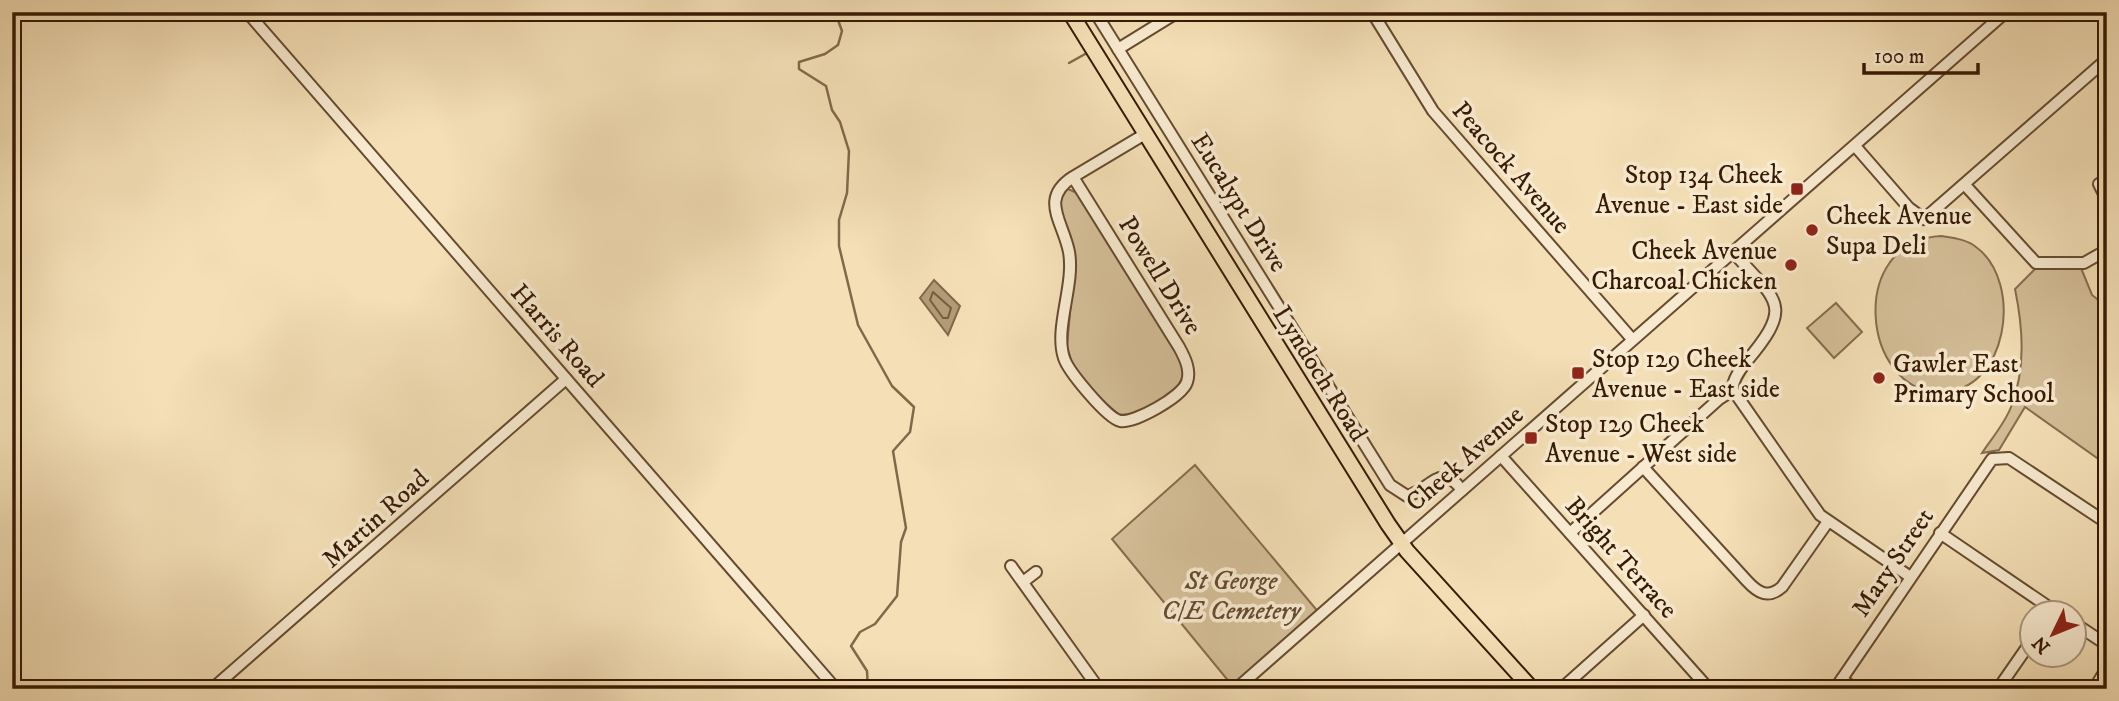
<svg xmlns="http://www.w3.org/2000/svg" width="2119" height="701" viewBox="0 0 2119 701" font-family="'IM FELL DW Pica',serif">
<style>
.green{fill:#d4be98;stroke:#866c4e;stroke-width:2}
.water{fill:#b49c79;stroke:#82684a;stroke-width:2}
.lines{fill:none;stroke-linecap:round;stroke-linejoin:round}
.shore{stroke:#765b3e;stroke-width:2}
.stream{stroke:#82684a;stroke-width:2.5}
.minor-casing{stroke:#664b30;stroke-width:14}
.major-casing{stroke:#371a03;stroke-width:18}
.minor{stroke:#f8ead0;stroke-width:10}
.major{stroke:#f4dfb6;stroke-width:14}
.poi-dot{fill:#8f2418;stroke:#f8ead0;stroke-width:2.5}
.labels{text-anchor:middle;stroke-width:7;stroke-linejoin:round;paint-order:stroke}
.street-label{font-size:26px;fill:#371a03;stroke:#f8ead0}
.poi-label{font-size:26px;fill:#371a03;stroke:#f8ead0;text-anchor:start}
.park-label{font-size:26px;font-style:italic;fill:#664b30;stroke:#f8ead0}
</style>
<rect width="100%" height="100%" fill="#f4dfb6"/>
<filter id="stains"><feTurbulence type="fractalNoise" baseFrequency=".00286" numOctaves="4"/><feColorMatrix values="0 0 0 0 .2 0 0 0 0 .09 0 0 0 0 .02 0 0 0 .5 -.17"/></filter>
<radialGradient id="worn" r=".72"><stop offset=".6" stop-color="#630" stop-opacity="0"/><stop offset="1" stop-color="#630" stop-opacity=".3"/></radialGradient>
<g class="green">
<path d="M1068,189L1077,193L1184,366C1187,394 1133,425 1109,411L1073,366L1067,347L1074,266L1058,202L1063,192Z"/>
<path d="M1941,236C1953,238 1966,239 1976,247C2024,282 2008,393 1940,392C1862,392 1846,241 1941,236Z"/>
<path d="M2081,268L2092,295L2107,307V465L2025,407L1999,450L1982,453C1992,438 2005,423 2011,407C2026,369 2023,328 2015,289L2035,269Z"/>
<path d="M1836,303L1862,332L1834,358L1807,328Z"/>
<path d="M1195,465L1320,614L1235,689L1112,539Z"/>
</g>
<path class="water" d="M934,280L960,306L948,335L920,298Z"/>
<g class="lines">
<path class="shore" d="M933,292L951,308L948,318H943L930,300Z"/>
<g class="stream">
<path d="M835,12L842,31L838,45L825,54L799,62V69L826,86L832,110L840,122L849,151L847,193L839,220V246L858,325L892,386L914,407L910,432L893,451L906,528L901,542L897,596L875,624L860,632L851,646L867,671L868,689"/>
<path d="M1069,63L1087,53"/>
</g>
<defs>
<g id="minor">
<path d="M247,12L836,689"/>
<path d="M1095,12L1390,485L1407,496C1431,490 1440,461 1462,490"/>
<path d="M1372,12L1433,111L1632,339"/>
<path d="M1118,49L1178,12"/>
<path d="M1855,146L1909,208L1924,219L2107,59"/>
<path d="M1073,177L1179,347C1185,358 1191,370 1187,382C1182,397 1135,423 1120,421C1107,418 1068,371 1064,358C1054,328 1075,285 1069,252C1063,221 1039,199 1073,177L1145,134"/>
<path d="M2107,179L2099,184L2107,200"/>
<path d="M1965,185L2036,263H2084L2107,250"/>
<path d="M1733,390L1820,515L1909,576"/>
<path d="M1501,456L1709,689"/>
<path d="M1643,467L1747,581C1758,593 1768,599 1782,587L1827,523"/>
<path d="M1570,533L1719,399L1733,390C1732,380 1740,370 1746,362C1795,304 1777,302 1733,252"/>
<path d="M1940,533L2059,614"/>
<path d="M1011,566L1099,689"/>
<path d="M1023,582L1036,572"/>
<path d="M2074,623L2107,645"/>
<path d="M1842,679L1854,689"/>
<path d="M212,689L566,379"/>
<path d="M1236,689L2006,12"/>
<path d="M1561,689L1644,615"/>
<path d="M1835,689L1992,459L2009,458L2107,523"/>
<path d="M1998,689L2032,640"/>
<path d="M2094,689L2107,668"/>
</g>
<path id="major" d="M1070,12L1388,524L1407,551L1532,689"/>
</defs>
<use href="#minor" class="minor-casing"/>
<use href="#major" class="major-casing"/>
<use href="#minor" class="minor"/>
<use href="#major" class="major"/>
</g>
<g class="poi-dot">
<rect x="1790" y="182" width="14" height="14" rx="3.5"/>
<circle cx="1812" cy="230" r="7"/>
<circle cx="1791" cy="265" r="7"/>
<rect x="1571" y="366" width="14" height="14" rx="3.5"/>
<circle cx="1879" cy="378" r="7"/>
<rect x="1524" y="431" width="14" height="14" rx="3.5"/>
</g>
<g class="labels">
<g class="street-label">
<text transform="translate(1512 167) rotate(49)" y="9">Peacock Avenue</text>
<text transform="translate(1240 202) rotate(58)" y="9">Eucalypt Drive</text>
<text transform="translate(1161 275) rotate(58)" y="9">Powell Drive</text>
<text transform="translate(558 335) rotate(49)" y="9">Harris Road</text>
<text transform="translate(1321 373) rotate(58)" y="9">Lyndoch Road</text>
<text transform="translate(1464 458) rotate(-41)" y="9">Cheek Avenue</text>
<text transform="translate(375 518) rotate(-42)" y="9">Martin Road</text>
<text transform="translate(1622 557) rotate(48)" y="9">Bright Terrace</text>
<text transform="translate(1892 562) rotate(-56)" y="9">Mary Street</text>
</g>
<g class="poi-label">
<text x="1783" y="183" text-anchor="end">Stop 134 Cheek<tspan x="1783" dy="30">Avenue - East side</tspan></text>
<text x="1826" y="224">Cheek Avenue<tspan x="1826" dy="30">Supa Deli</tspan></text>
<text x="1777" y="259" text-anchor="end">Cheek Avenue<tspan x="1777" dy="30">Charcoal Chicken</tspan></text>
<text x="1592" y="367">Stop 129 Cheek<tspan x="1592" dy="30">Avenue - East side</tspan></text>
<text x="1893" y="372">Gawler East<tspan x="1893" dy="30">Primary School</tspan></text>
<text x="1545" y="432">Stop 129 Cheek<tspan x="1545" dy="30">Avenue - West side</tspan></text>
</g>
<g class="park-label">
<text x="1231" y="589">St George<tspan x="1231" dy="30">C/E Cemetery</tspan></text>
</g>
</g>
<rect width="2119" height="701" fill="none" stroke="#f4dfb6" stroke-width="42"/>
<rect x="14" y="14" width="2091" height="673" fill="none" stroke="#371a03" stroke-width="3.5"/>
<rect x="21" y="21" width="2077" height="659" fill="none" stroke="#371a03" stroke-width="2"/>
<g transform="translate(2053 634) rotate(227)"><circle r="33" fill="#f8ead0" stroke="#ab977e" stroke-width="2"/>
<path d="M0-5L12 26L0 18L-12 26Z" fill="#8f2418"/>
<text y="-10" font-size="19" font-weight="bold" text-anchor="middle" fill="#371a03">N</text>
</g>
<path d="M1864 63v10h114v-10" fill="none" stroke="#371a03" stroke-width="3.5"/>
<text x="1874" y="63" font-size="21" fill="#371a03" stroke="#f8ead0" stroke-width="5" paint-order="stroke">100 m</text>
<rect width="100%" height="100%" filter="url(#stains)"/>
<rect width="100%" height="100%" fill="url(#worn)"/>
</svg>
